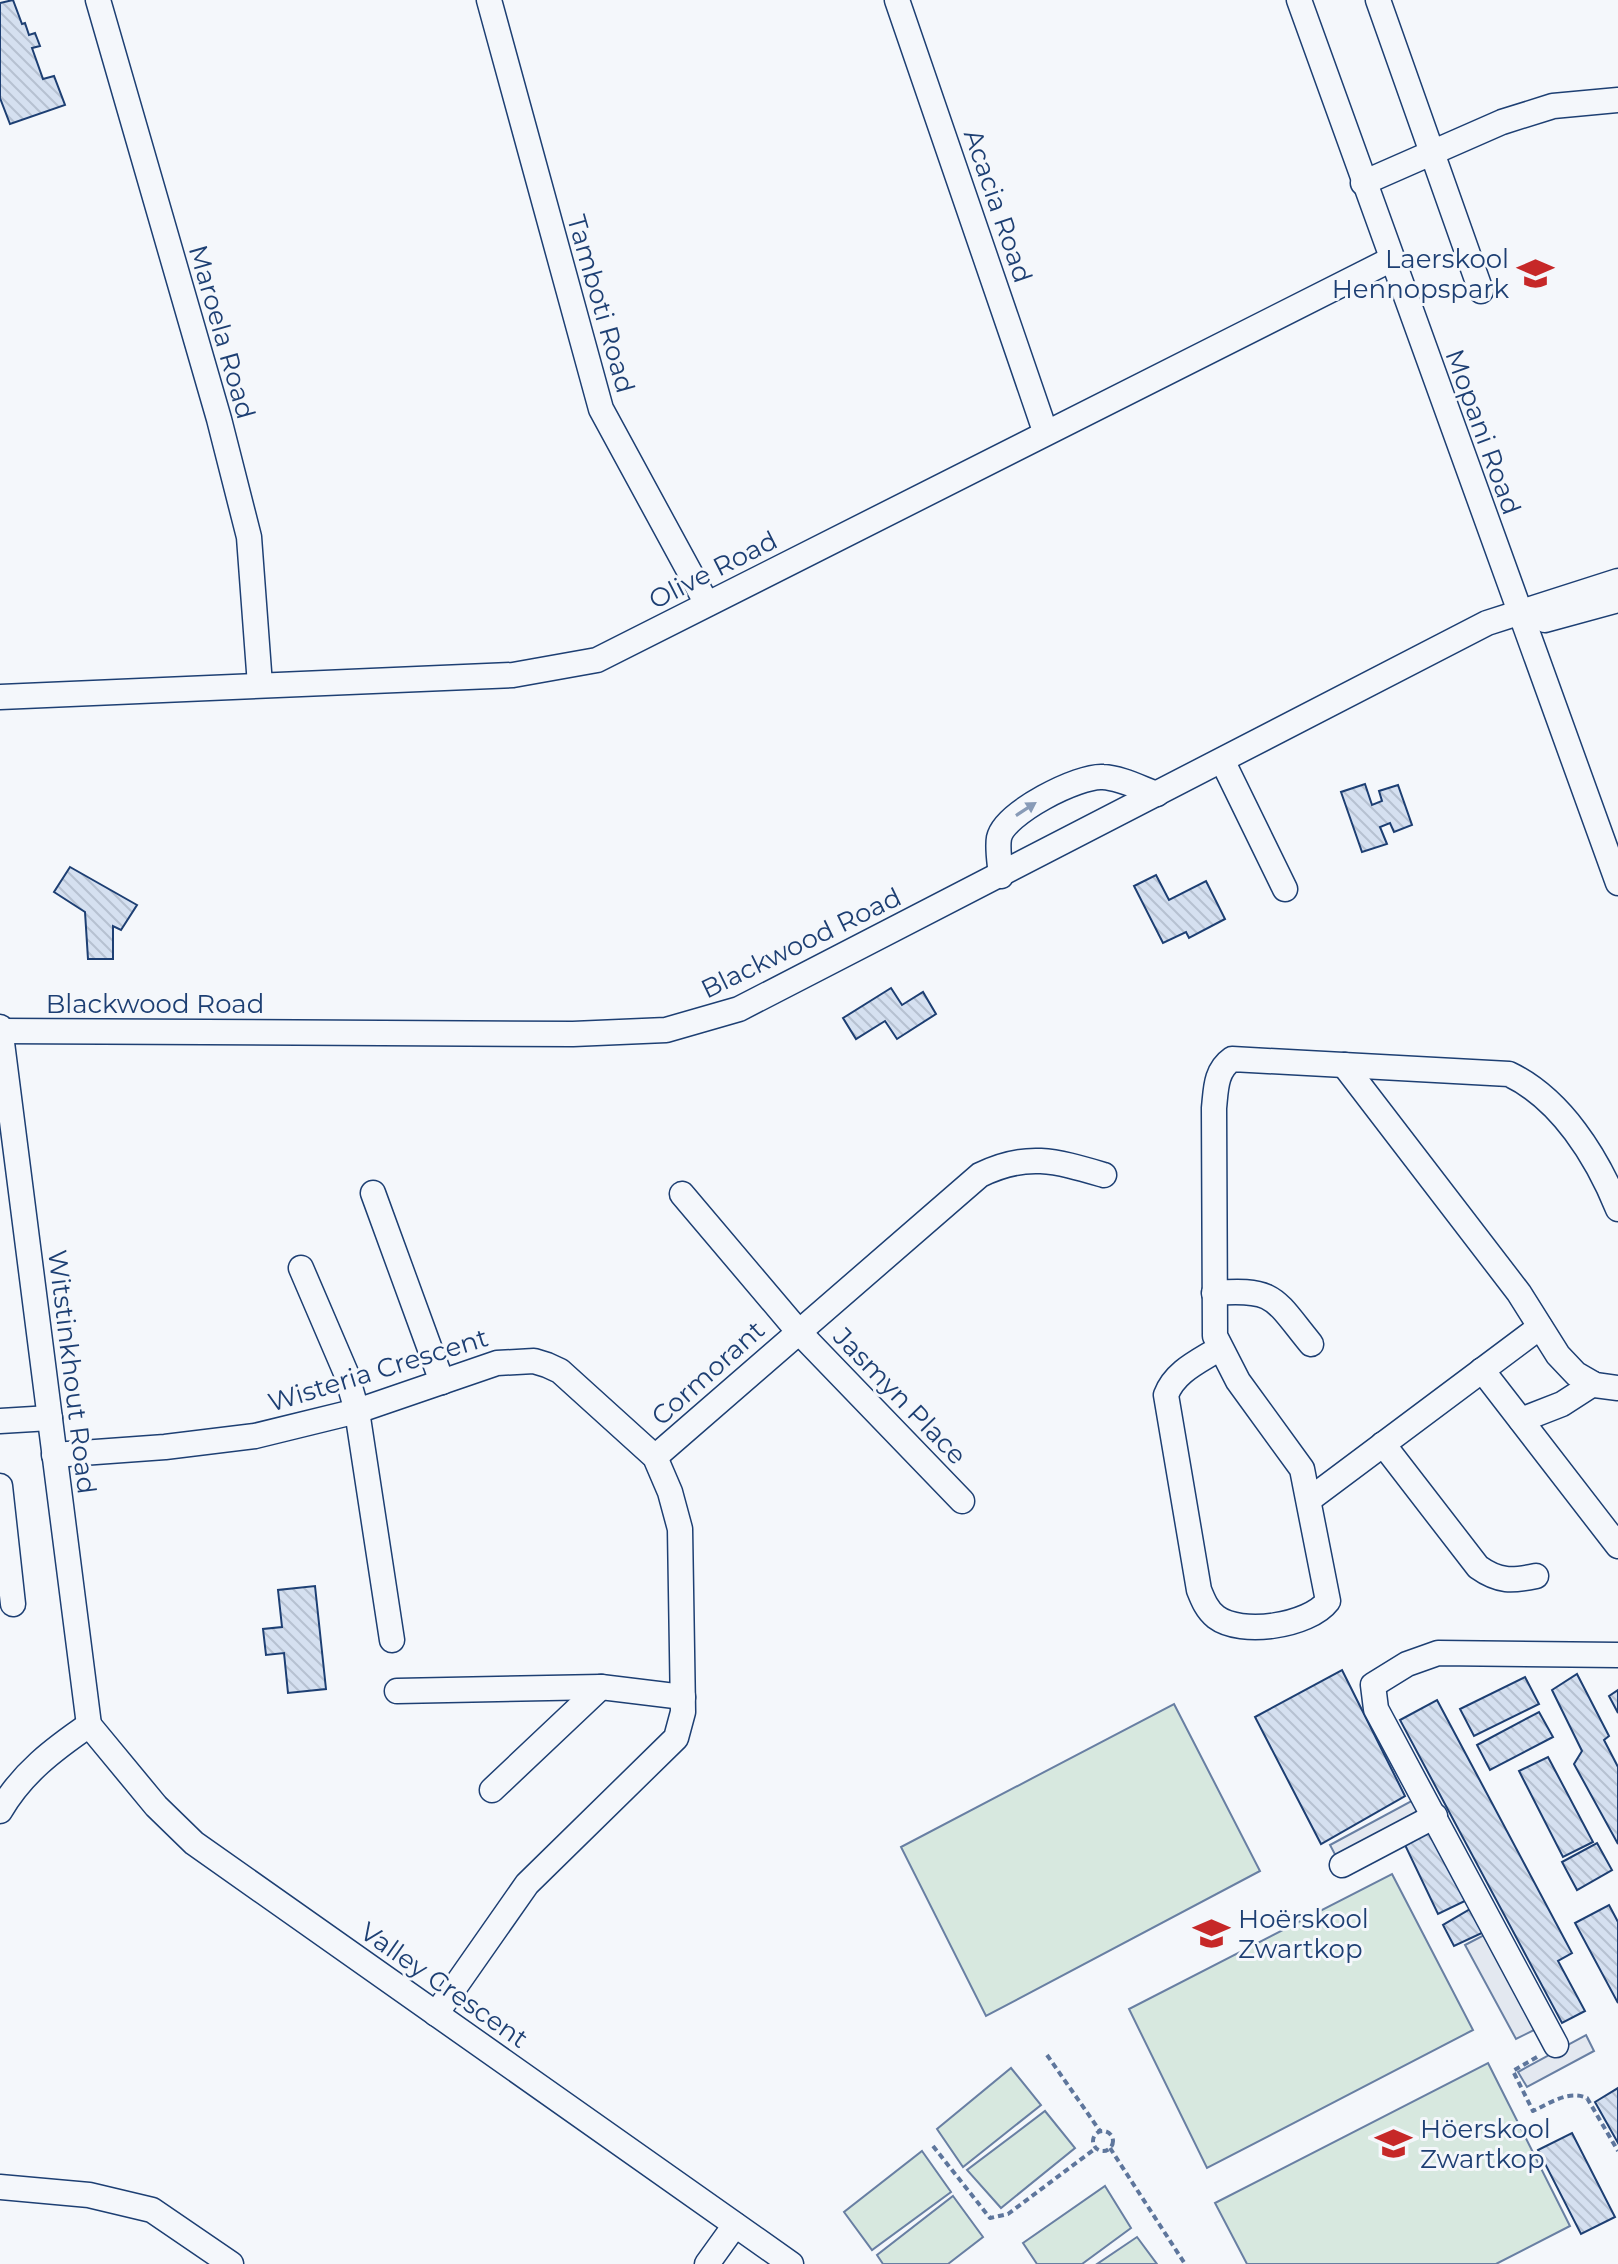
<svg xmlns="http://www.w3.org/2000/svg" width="1618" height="2264" viewBox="0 0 1618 2264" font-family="Montserrat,sans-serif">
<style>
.pitch{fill:#d7e8df;stroke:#687fa3;stroke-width:2}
.parking{fill:#e3e8f0;stroke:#687fa3;stroke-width:2}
.building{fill:url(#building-back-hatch);stroke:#1d3f73;stroke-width:2}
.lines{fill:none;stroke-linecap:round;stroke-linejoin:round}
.minor-casing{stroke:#1d3f73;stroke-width:27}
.path{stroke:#5e769c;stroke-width:4;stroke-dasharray:6 4;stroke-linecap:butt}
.minor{stroke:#f4f7fb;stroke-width:24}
.oneway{fill:#889bb7}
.labels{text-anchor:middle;stroke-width:6;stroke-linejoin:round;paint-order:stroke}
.street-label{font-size:26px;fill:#1d3f73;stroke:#f4f7fb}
.poi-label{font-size:26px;fill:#1d3f73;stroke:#f4f7fb;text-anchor:start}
</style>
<defs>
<pattern id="building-back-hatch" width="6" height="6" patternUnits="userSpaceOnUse" patternTransform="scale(2)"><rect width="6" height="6" fill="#d5e0f0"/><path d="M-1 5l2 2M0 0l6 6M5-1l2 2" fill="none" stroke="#b6c1d1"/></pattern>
</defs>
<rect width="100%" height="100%" fill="#f4f7fb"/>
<g class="pitch">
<path d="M1174,1704L1260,1871L986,2016L901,1847Z"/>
<path d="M1392,1874L1473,2030L1207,2168L1129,2009Z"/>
<path d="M1488,2063L1570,2226L1496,2264H1247L1215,2203Z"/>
<path d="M1011,2068L1041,2105L963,2167L937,2129Z"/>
<path d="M1045,2111L1075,2148L1001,2208L967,2170Z"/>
<path d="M922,2151L951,2192L872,2250L844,2212Z"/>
<path d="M1105,2186L1131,2228L1082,2264H1037L1023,2243Z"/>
<path d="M953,2196L983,2237L948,2264H883L877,2255Z"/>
<path d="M1137,2237L1157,2264H1097Z"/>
</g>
<g class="parking">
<path d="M1417,1798L1426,1814L1339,1862L1330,1845Z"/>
<path d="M1486,1934L1538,2028L1516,2039L1465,1945Z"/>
<path d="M1586,2035L1594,2051L1527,2087L1518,2072Z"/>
</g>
<g class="building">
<path d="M13,0L22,24L25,23L29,35L35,33L40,46L32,48L43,79L54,76L65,105L10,124L0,98V3Z"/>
<path d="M1365,784L1372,805L1382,801L1379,791L1398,785L1412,825L1394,832L1390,823L1380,827L1387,844L1362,852L1341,792Z"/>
<path d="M70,867L137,905L121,930L113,926V959H88L85,912L54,892Z"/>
<path d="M1156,875L1169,900L1206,881L1225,919L1189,938L1186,932L1163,943L1134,886Z"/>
<path d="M891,988L902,1005L923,992L936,1014L897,1039L885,1021L856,1039L843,1018Z"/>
<path d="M315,1586L326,1689L288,1693L284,1653L266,1655L263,1629L282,1627L278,1590Z"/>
<path d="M1342,1670L1405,1796L1321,1844L1255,1717Z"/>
<path d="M1577,1674L1609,1736L1604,1740L1618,1767V1844L1574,1764L1582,1751L1552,1690Z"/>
<path d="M1525,1677L1539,1704L1474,1736L1460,1709Z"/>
<path d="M1618,1690V1713L1609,1696Z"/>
<path d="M1437,1700L1572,1953L1558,1961L1585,2011L1562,2023L1400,1720Z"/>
<path d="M1539,1712L1553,1737L1490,1770L1477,1745Z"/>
<path d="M1548,1757L1593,1842L1563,1857L1519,1771Z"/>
<path d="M1433,1829L1469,1899L1438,1914L1405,1845Z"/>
<path d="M1597,1843L1612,1870L1577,1890L1562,1862Z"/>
<path d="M1609,1905L1618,1922V2003L1575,1923Z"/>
<path d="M1472,1908L1484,1932L1454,1946L1443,1925Z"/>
<path d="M1618,2088V2143L1595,2102Z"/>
<path d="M1572,2133L1615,2217L1581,2234L1538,2150Z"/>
</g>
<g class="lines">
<defs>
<g id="minor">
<path d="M98,0L219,419L249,537L260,685"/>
<path d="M489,0L601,409L707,604"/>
<path d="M897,0L1045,431"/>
<path d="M1299,0L1618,883"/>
<path d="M1378,0L1481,291"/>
<path d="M1363,183L1502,122L1553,106L1618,100"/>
<path d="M1545,620L1618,600"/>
<path d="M0,697L513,675L597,660L1390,260"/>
<path d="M1223,762L1285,889"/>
<path d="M1001,876C1000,864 997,849 999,838C1004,813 1079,775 1103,777C1121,778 1140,788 1157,794"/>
<path d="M0,1027L89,1725"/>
<path d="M0,1031L573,1034L666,1030L739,1009L1487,623L1618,581"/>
<path d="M1344,1065L1519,1293L1558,1355L1576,1374L1595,1385L1618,1388"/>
<path d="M373,1193L442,1382"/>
<path d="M682,1194L798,1331L962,1501"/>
<path d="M301,1268L346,1373L357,1411L392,1640"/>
<path d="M1214,1293C1276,1288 1274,1299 1311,1344"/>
<path d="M1220,1348C1200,1361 1175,1371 1166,1395L1199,1590C1203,1600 1207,1610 1216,1617C1241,1636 1309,1626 1328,1601L1302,1469L1238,1381L1215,1336L1214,1108C1216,1090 1215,1071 1232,1059L1509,1074C1561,1099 1597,1157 1618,1209"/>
<path d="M1482,1370L1618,1546"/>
<path d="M1521,1420L1562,1404L1593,1384"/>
<path d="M0,1421L50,1418"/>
<path d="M1383,1444L1478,1567C1499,1582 1512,1581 1536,1576"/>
<path d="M54,1455L165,1447L255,1436L357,1411L497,1363L534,1361L547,1365L560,1371L655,1457L670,1492L680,1529L683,1712L676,1738L527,1884L436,2014"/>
<path d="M655,1457L980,1175C1027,1152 1056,1161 1104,1175"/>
<path d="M0,1486L13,1604"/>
<path d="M1310,1499L1540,1327"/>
<path d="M397,1691L601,1687L683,1697"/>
<path d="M89,1725L156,1806L194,1843L791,2264"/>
<path d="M492,1790L601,1687"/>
<path d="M0,1811C22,1773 54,1749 89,1725"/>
<path d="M1342,1865L1435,1816"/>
<path d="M1556,2045L1376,1709L1373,1685L1407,1664L1438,1653L1618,1655"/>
<path d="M0,2187L89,2195L152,2210L231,2264"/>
<path d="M707,2264L735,2225"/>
</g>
</defs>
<use href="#minor" class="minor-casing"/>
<g class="path">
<path d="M1047,2055L1100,2131"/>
<path d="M1537,2057L1513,2071L1533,2111C1550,2103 1568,2090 1587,2098L1618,2151"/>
<circle cx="1103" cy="2141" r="10"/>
<path d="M933,2146L990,2218L1008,2214L1096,2148"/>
<path d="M1110,2148L1185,2264"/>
</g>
<use href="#minor" class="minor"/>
</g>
<defs><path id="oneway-solid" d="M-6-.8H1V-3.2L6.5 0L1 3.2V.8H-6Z" transform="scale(2)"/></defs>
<use class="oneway" href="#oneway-solid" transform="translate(1026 809) rotate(-33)"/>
<defs>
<symbol id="school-bare" viewBox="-9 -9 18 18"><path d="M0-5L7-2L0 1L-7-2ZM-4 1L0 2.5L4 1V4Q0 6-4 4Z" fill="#c62828" stroke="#f4f7fb" stroke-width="2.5" paint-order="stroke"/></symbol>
</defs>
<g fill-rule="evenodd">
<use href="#school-bare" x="1510" y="248" width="51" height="51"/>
<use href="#school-bare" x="1186" y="1908" width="51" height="51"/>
<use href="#school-bare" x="1368" y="2118" width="51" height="51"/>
</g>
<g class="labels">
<g class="street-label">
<text transform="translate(998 206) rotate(71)" y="9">Acacia Road</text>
<text transform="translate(601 304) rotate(74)" y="9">Tamboti Road</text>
<text transform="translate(222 332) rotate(74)" y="9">Maroela Road</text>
<text transform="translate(1483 432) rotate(70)" y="9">Mopani Road</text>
<text transform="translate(713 570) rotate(-27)" y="9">Olive Road</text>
<text transform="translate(801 943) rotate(-26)" y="9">Blackwood Road</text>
<text x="155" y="1013">Blackwood Road</text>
<text transform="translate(378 1370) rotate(-17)" y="9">Wisteria Crescent</text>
<text transform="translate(72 1372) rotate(83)" y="9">Witstinkhout Road</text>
<text transform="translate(708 1373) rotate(-42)" y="9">Cormorant</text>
<text transform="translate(900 1396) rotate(46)" y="9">Jasmyn Place</text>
<text transform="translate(444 1985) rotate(35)" y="9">Valley Crescent</text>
</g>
<g class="poi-label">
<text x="1509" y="268" text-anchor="end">Laerskool<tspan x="1509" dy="30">Hennopspark</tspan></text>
<text x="1238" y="1928">Hoërskool<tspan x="1238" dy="30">Zwartkop</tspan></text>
<text x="1420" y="2138">Höerskool<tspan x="1420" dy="30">Zwartkop</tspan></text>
</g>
</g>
</svg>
